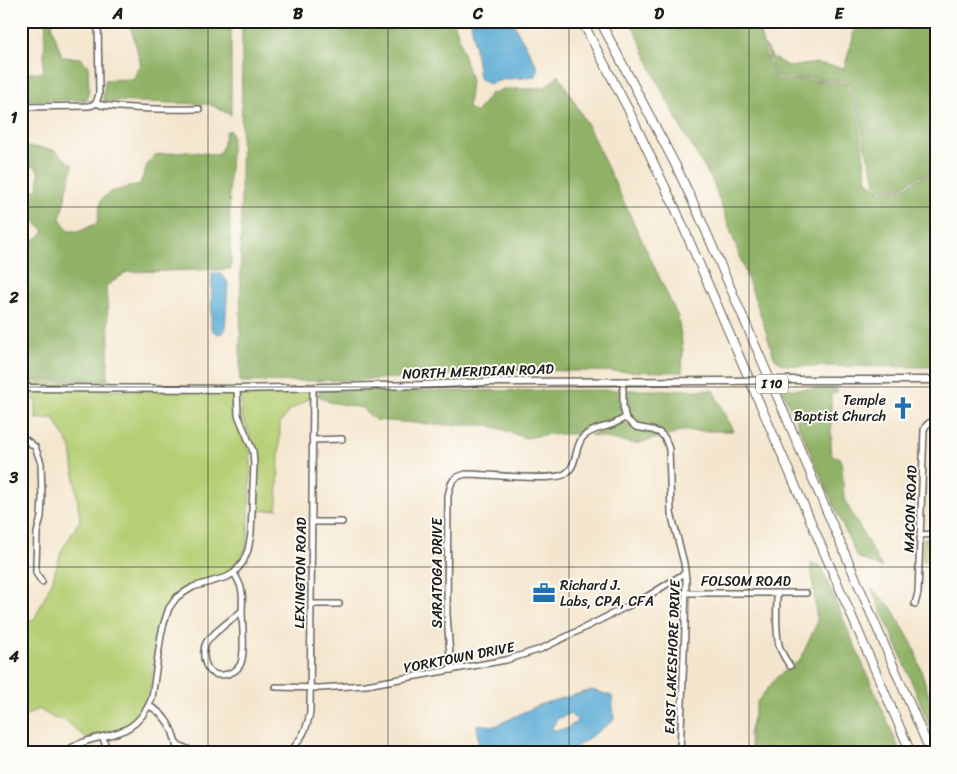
<svg xmlns="http://www.w3.org/2000/svg" width="957" height="774" viewBox="0 0 957 774" font-family="Sriracha,sans-serif">
<style>
.green{fill:#b6cf74;stroke:#697648}
.forest{fill:#90b266;stroke:#566741}
.water{fill:#5aabd5;stroke:#3b6478;fill-rule:evenodd}
.lines{fill:none;stroke-linecap:round;stroke-linejoin:round}
.minor-casing{stroke:#68635a;stroke-width:8}
.major-casing{stroke:#68635a;stroke-width:9}
.highway-casing{stroke:#68635a;stroke-width:10}
.minor{stroke:#fff;stroke-width:5}
.major{stroke:#fff;stroke-width:6}
.highway{stroke:#fff;stroke-width:8}
.major-bridge-casing{stroke:#68635a;stroke-width:9;stroke-linecap:butt}
.major-bridge{stroke:#fff;stroke-width:6}
.grid{fill:none;stroke:#1c1c1c;stroke-width:1;stroke-opacity:0.55}
.labels{text-anchor:middle;stroke-width:4;stroke-linejoin:round;paint-order:stroke}
.shield{fill:#fdfcf7;stroke:#605f5e;stroke-width:1}
.shield-label{font-size:12px;font-weight:bold;fill:#1c1c1c}
.street-label{font-size:14px;fill:#1c1c1c;stroke:#fdfcf7}
.poi-label{font-size:14px;fill:#1c1c1c;stroke:#fdfcf7;text-anchor:end}
.neatline{fill:none;stroke:#1c1c1c;stroke-width:2}
.grid-label{font-size:16px;text-anchor:middle;font-weight:bold;fill:#1c1c1c}
</style>
<rect width="100%" height="100%" fill="#fdfcf7"/>
<filter id="ink" filterUnits="userSpaceOnUse"><feTurbulence type="fractalNoise" baseFrequency=".02" numOctaves="2"/><feDisplacementMap in="SourceGraphic" scale="10" xChannelSelector="R" yChannelSelector="G"/><feConvolveMatrix kernelMatrix="1 2 1 2 8 2 1 2 1" color-interpolation-filters="sRGB"/></filter>
<filter id="wash" filterUnits="userSpaceOnUse"><feTurbulence type="fractalNoise" baseFrequency=".0096" numOctaves="4" result="noise"/><feDisplacementMap in="SourceGraphic" scale="20" xChannelSelector="R" yChannelSelector="G"/><feGaussianBlur stdDeviation="1.12" result="paint"/><feColorMatrix in="noise" values="0 0 0 0 0 0 0 0 0 0 0 0 0 0 0 0 0 1.4 0 .05"/><feComposite in="paint" operator="in"/></filter>
<g filter="url(#wash)">
<rect width="100%" height="100%" fill="#f4e6ce"/>
<g class="green">
<path d="M21,346L24,349L29,380L32,382H107L109,380V386H21Z"/>
<path d="M21,390L235,391V414L250,452L251,465L248,533L246,549L240,561L232,571L225,575L192,585L167,607L161,623L158,635L149,698L143,711L133,722L119,730L86,738L65,720L53,718L39,709L21,718V622L34,620L52,582L61,552L80,520L71,448L54,418L36,419V400L21,392Z"/>
<path d="M240,391H311L310,398L289,411L280,423L277,509L255,512L257,465L256,451L241,414Z"/>
<path d="M924,538H936V561H923Z"/>
</g>
<g class="forest">
<path d="M46,21H53L52,27L62,57L81,58L88,65L89,90L87,100H21V73H43Z"/>
<path d="M129,21H231V115L209,104L103,101L105,80L133,79L141,65Z"/>
<path d="M242,21H454L471,81L468,108L476,113L490,94L503,89H530L545,87L559,75L587,124L678,317L683,350L682,372L494,370L443,376L356,380L240,382Z"/>
<path d="M631,21H757L765,52L775,79L826,81L845,83L857,107L867,181L882,192L902,189L928,174L936,168V367L798,366L782,364L774,357L761,316L713,182L685,135L659,85Z"/>
<path d="M854,21H936V166L926,173L901,187L883,190L875,184V178L865,148L859,107L847,82L845,81L826,79L776,77L765,45L773,58L790,67L816,63L844,68L853,38Z"/>
<path d="M230,130L232,136L229,184L231,269L127,272L106,286L109,339L107,380H32L26,348L21,343V247L36,239L44,231L34,221L21,219V193L38,190L39,173L35,166L21,167V148L34,147L54,150L73,165L60,219L69,231H81L97,223L101,200L110,192L140,184L147,165L155,155L188,151L218,155L222,148L226,132Z"/>
<path d="M782,389H837V393H833L831,395V452L833,456L839,457L842,465L844,499L882,568L857,557Z"/>
<path d="M322,390L442,391L620,390V406L622,417L613,422L592,428L583,434H548L526,438L489,425H443L375,420L362,408L329,402L316,394Z"/>
<path d="M626,390H713L733,431H679L675,434L667,436C655,423 631,430 627,414C625,407 626,398 626,390Z"/>
<path d="M624,421C628,425 632,428 638,430C646,433 654,431 661,437L636,444L590,435L615,426Z"/>
<path d="M811,564L820,565L901,753H752L749,735L757,702L777,677L789,668V669L794,667L793,665L800,660L817,623Z"/>
<path d="M871,588L891,607L914,647L930,700L932,732L895,641Z"/>
</g>
<g class="water">
<path d="M471,21H512L537,66V72L535,76L524,78L505,79L490,84L482,81L479,78Z"/>
<path d="M212,273H219L225,278L228,283L225,330L223,333L218,334L213,331L211,328Z"/>
<path d="M592,690L612,696L614,720L568,753H479L477,724L495,726L541,704ZM570,714L578,721L566,729L551,730L557,719Z"/>
</g>
</g>
<g filter="url(#ink)">
<g class="lines">
<defs>
<g id="minor">
<path d="M96,103L101,105C133,109 166,110 199,109"/>
<path d="M96,103L99,94L98,21"/>
<path d="M21,107L88,106L93,105L96,103"/>
<path d="M623,381V406L626,419L636,427L652,430L660,433L665,438L669,449L671,513L684,563L686,579L685,629L680,753"/>
<path d="M21,436L35,447L41,463L42,499L41,517L37,533L36,564V573L42,582"/>
<path d="M313,440L342,439"/>
<path d="M312,522H342"/>
<path d="M920,535L936,534"/>
<path d="M234,573C243,588 243,593 242,611"/>
<path d="M686,593H806"/>
<path d="M777,593C777,609 775,629 779,645C781,653 786,660 790,666"/>
<path d="M311,604H339"/>
<path d="M915,604L918,593L924,430C926,424 930,421 936,421"/>
<path d="M242,611C242,623 246,655 240,665C235,674 218,679 210,671C203,664 202,649 207,641C209,638 213,636 215,633C224,625 233,618 242,611Z"/>
<path d="M451,670L447,614L448,496C451,482 451,478 466,474C485,474 552,482 565,474C578,466 574,447 583,437C591,429 602,428 611,425C616,423 621,420 625,418"/>
<path d="M276,687L320,688L366,685L506,660L541,649L574,633L648,596L685,573"/>
<path d="M149,706C167,714 176,734 177,753"/>
<path d="M103,738L108,753"/>
<path d="M177,744L196,753"/>
<path d="M64,753C97,727 132,747 152,698L161,635L164,623L169,608L177,597L193,587L227,577L234,573L243,562L248,550L251,534L254,465L253,451L238,415L237,389"/>
<path d="M290,753C301,738 307,731 310,712L313,388"/>
</g>
<g id="major">
<path d="M790,380H936"/>
<path d="M21,388L237,389L422,385L486,382L731,381"/>
</g>
<g id="highway">
<path d="M582,21L628,109L676,210L911,753"/>
<path d="M600,21L675,164L699,215L931,753"/>
</g>
</defs>
<use href="#minor" class="minor-casing"/>
<use href="#major" class="major-casing"/>
<use href="#highway" class="highway-casing"/>
<use href="#minor" class="minor"/>
<use href="#major" class="major"/>
<use href="#highway" class="highway"/>
<defs>
<path id="major-bridge" d="M731,381L790,380"/>
</defs>
<use href="#major-bridge" class="major-bridge-casing"/>
<use href="#major-bridge" class="major-bridge"/>
</g>
</g>
<path class="grid" d="M208,21V753M388,21V753M569,21V753M749,21V753M21,207H936M21,387H936M21,567H936"/>
<defs>
<symbol id="church-bare" viewBox="-9 -9 18 18"><path d="M-1.2-6h2.4v3.5h3.3v2.4h-3.3V6h-2.4V-.1h-3.3v-2.4h3.3Z" fill="#1f6fb2" stroke="#fdfcf7" stroke-width="2.5" paint-order="stroke"/></symbol>
<symbol id="office-bare" viewBox="-9 -9 18 18"><path d="M-6-3h4V-5.5h4V-3h4V5H-6ZM-1-4.5V-3h2v-1.5ZM-6 0V1H6V0Z" fill="#1f6fb2" stroke="#fdfcf7" stroke-width="2.5" paint-order="stroke"/></symbol>
</defs>
<g fill-rule="evenodd">
<use href="#church-bare" x="887" y="392" width="32" height="32"/>
<use href="#office-bare" x="528" y="577" width="32" height="32"/>
</g>
<g class="labels">
<rect class="shield" x="756" y="374.5" width="32" height="19" rx="4"/>
<g class="shield-label">
<text x="772" y="388">I 10</text>
</g>
<g class="street-label">
<text transform="translate(478 371) rotate(-2)" y="5">NORTH MERIDIAN ROAD</text>
<text transform="translate(910 509) rotate(-88)" y="5">MACON ROAD</text>
<text transform="translate(300 573) rotate(-89)" y="5">LEXINGTON ROAD</text>
<text transform="translate(437 573) rotate(-90)" y="5">SARATOGA DRIVE</text>
<text x="746" y="586">FOLSOM ROAD</text>
<text transform="translate(459 657) rotate(-11)" y="5">YORKTOWN DRIVE</text>
<text transform="translate(672 657) rotate(-88)" y="5">EAST LAKESHORE DRIVE</text>
</g>
<g class="poi-label">
<text x="886" y="405">Temple<tspan x="886" dy="16">Baptist Church</tspan></text>
<text x="560" y="590" text-anchor="start">Richard J.<tspan x="560" dy="16">Labs, CPA, CFA</tspan></text>
</g>
</g>
<rect width="957" height="774" fill="none" stroke="#fdfcf7" stroke-width="55"/>
<rect x="28" y="28" width="902" height="718" class="neatline"/>
<g class="grid-label">
<text x="118" y="19">A</text>
<text x="298" y="19">B</text>
<text x="478" y="19">C</text>
<text x="659" y="19">D</text>
<text x="839" y="19">E</text>
<text x="14" y="123">1</text>
<text x="14" y="303">2</text>
<text x="14" y="483">3</text>
<text x="14" y="662">4</text>
</g>
</svg>
